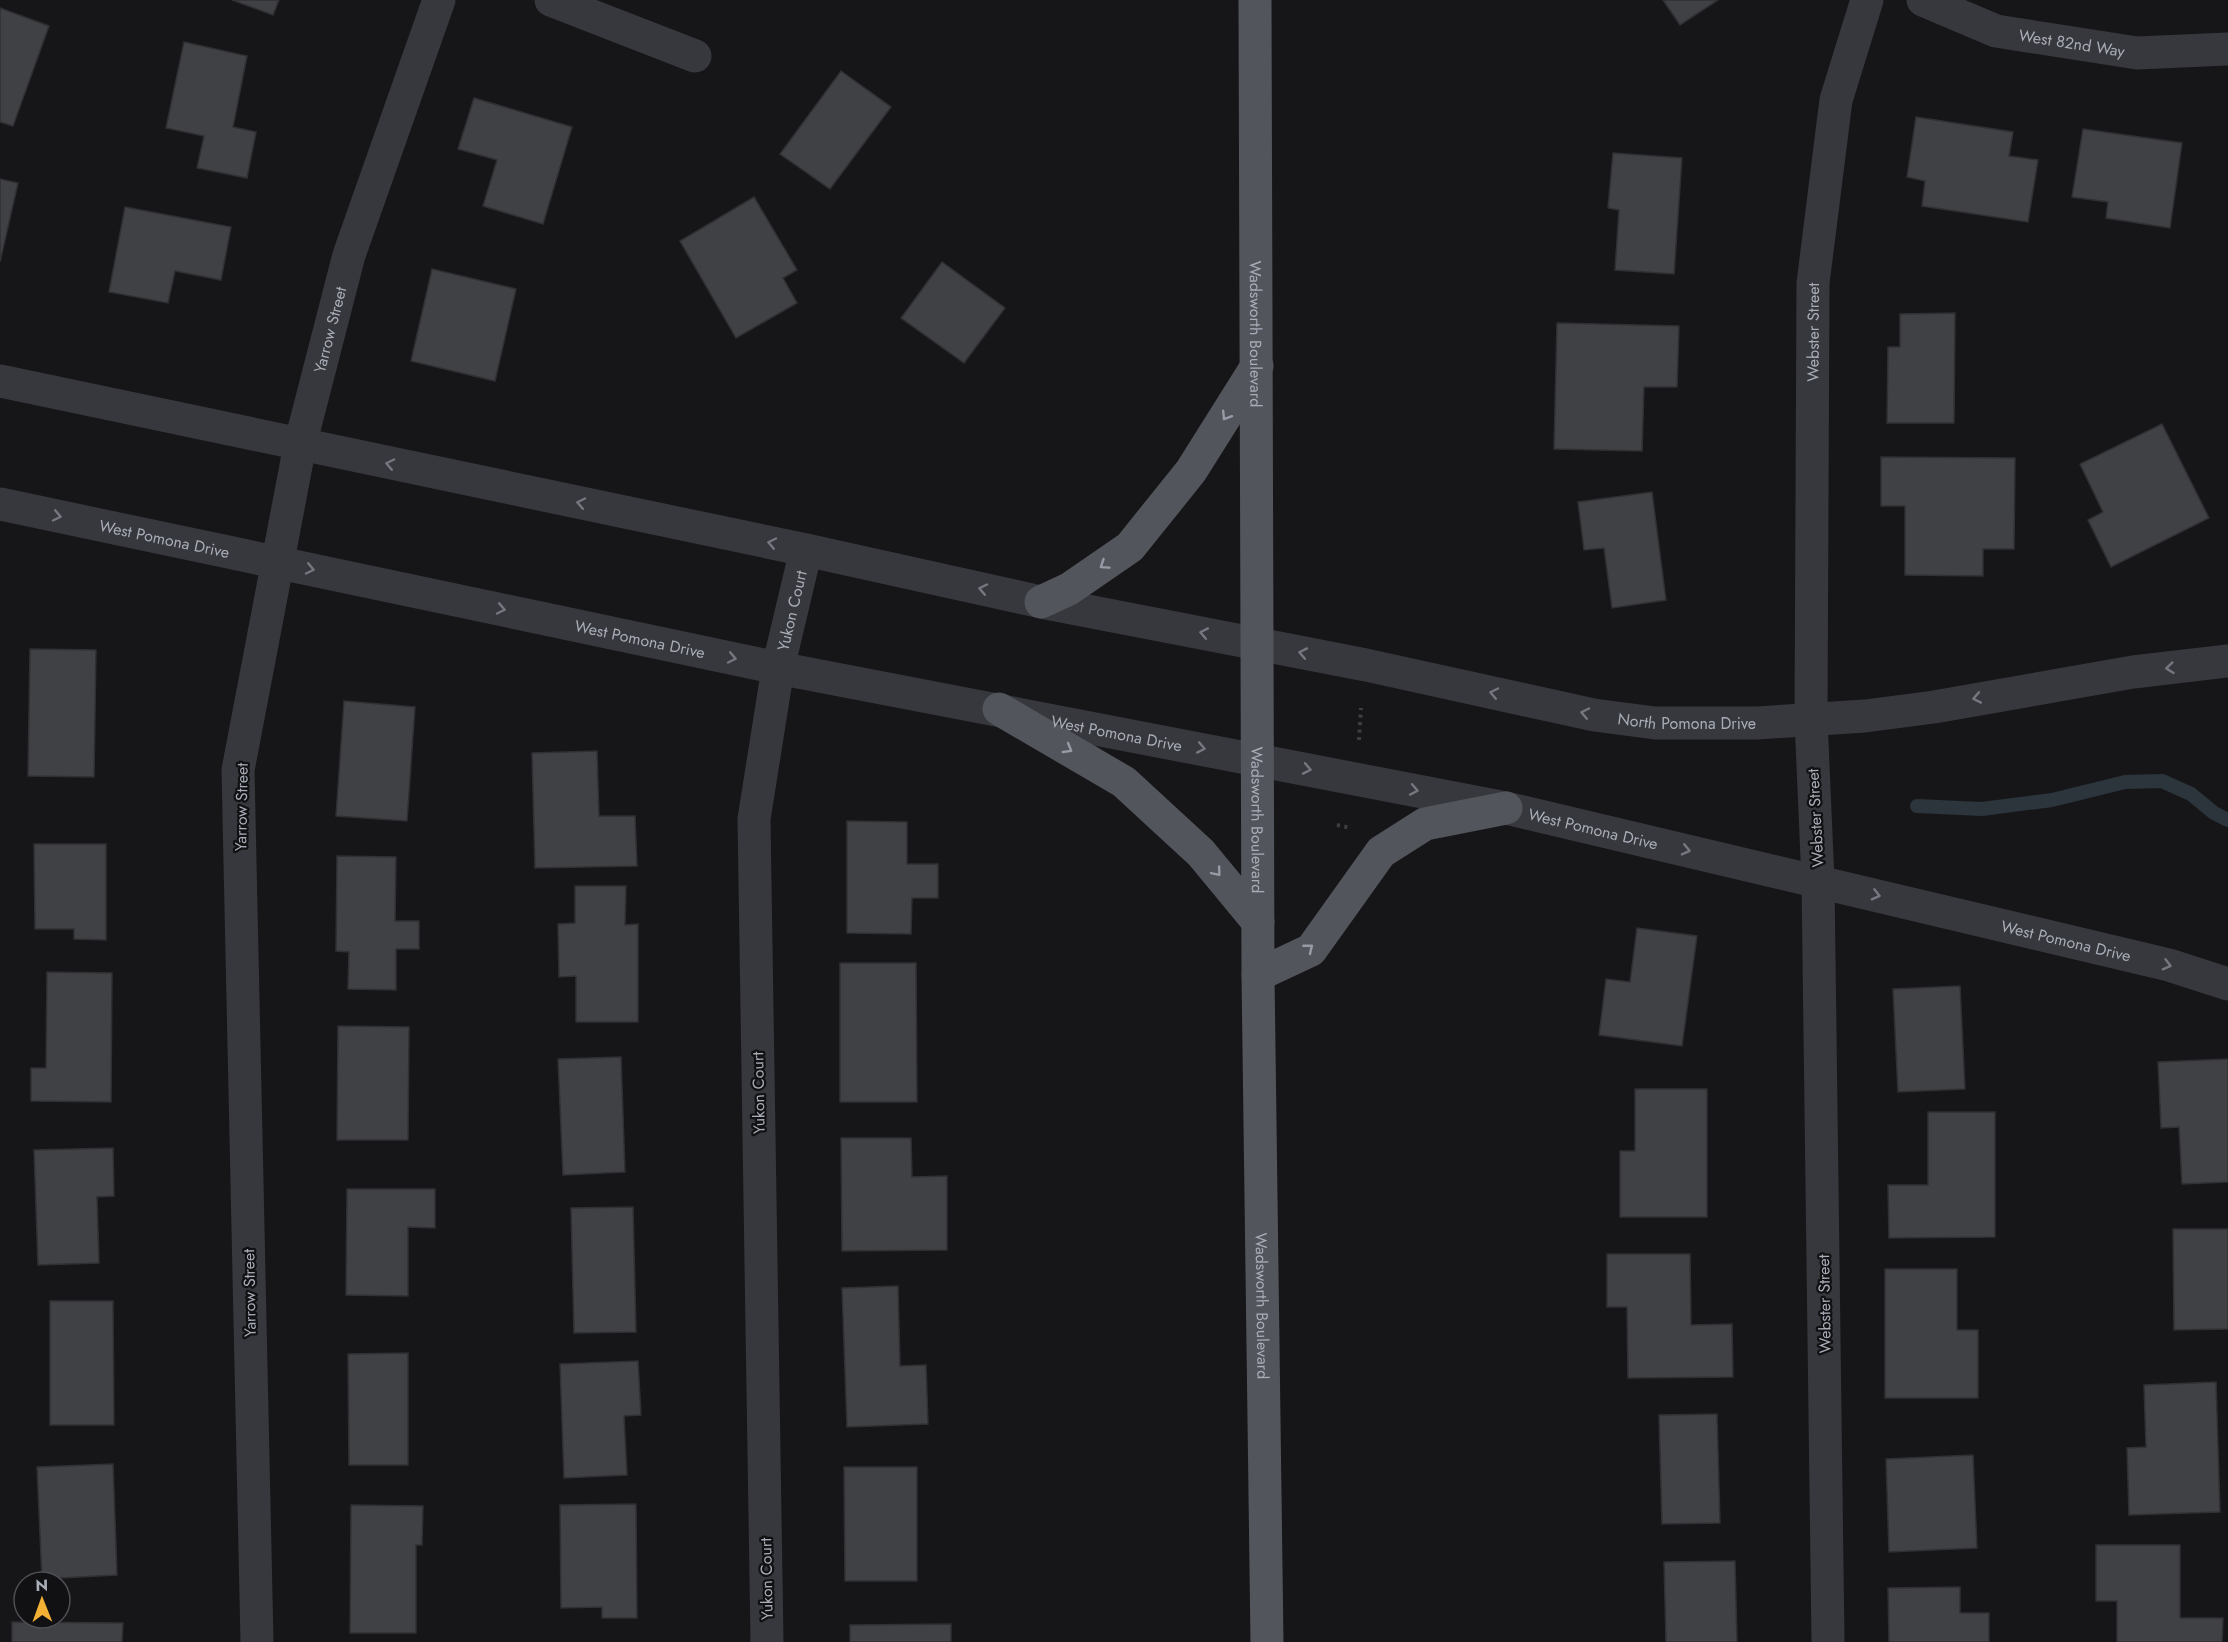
<svg xmlns="http://www.w3.org/2000/svg" width="2228" height="1642" viewBox="0 0 2228 1642" font-family="Jost,sans-serif">
<style>
.lines{fill:none;stroke-linecap:round;stroke-linejoin:round}
.stream{stroke:#2c353c;stroke-width:14}
.building{fill:#404145;stroke:#303034;stroke-width:1.5}
.path{stroke:#3d3f44;stroke-width:4;stroke-dasharray:3 4.5;stroke-linecap:butt}
.minor{stroke:#37383d;stroke-width:33}
.major{stroke:#53555c;stroke-width:33}
.oneway{stroke:#979ba6}
.oneway2{stroke:#757881}
.labels{text-anchor:middle;stroke-width:4.5;stroke-linejoin:round;paint-order:stroke}
.street-label{font-size:16px;fill:#a8adb8;stroke:#111113}
</style>
<rect width="100%" height="100%" fill="#161618"/>
<g class="lines">
<path class="stream" d="M1917,806L1982,809L2052,800L2125,782L2162,781L2191,794L2214,813L2228,820"/>
</g>
<g class="building">
<path d="M232,0H279L273,15Z"/>
<path d="M1663,0H1718L1680,25Z"/>
<path d="M0,8L49,26L13,126L0,122Z"/>
<path d="M184,42L247,56L233,127L256,132L247,178L197,168L204,136L166,128Z"/>
<path d="M841,71L891,107L830,189L780,154Z"/>
<path d="M474,98L572,127L543,224L483,206L497,160L458,149Z"/>
<path d="M1916,117L2013,132L2009,156L2038,160L2028,222L1922,206L1925,181L1907,177Z"/>
<path d="M2083,129L2182,143L2170,228L2106,218L2108,202L2072,197Z"/>
<path d="M1613,153L1682,158L1674,274L1615,270L1619,210L1608,208Z"/>
<path d="M0,179L18,183L0,262Z"/>
<path d="M754,197L797,270L783,278L797,303L736,338L680,241Z"/>
<path d="M125,207L231,227L221,280L175,271L168,303L109,292Z"/>
<path d="M942,262L1005,308L964,363L901,318Z"/>
<path d="M432,269L516,289L495,381L411,361Z"/>
<path d="M1955,313L1954,423H1887L1888,347H1900V314Z"/>
<path d="M1557,323L1679,326L1677,387H1644L1642,451L1554,449Z"/>
<path d="M2162,424L2209,518L2111,567L2088,520L2103,512L2080,464Z"/>
<path d="M1881,457L2015,458L2014,549H1983V576L1905,575V506H1881Z"/>
<path d="M1652,492L1666,600L1612,608L1604,548L1584,550L1578,502Z"/>
<path d="M30,649L96,650L94,777L28,776Z"/>
<path d="M344,701L415,707L407,821L336,816Z"/>
<path d="M597,751L599,816H635L637,866L535,868L532,753Z"/>
<path d="M847,821L907,822V864H938V898H912L911,934L847,933Z"/>
<path d="M34,844H106V940L74,939V929H35Z"/>
<path d="M337,856L396,857L395,921H419V949H396V990L348,989L349,952L336,951Z"/>
<path d="M575,886H626L625,925L638,924V1022H576V976L559,977L558,924L575,923Z"/>
<path d="M1637,928L1697,936L1682,1046L1599,1035L1606,979L1630,982Z"/>
<path d="M840,963H916L917,1102H840Z"/>
<path d="M47,972L112,973L111,1102L31,1101V1068H46Z"/>
<path d="M1960,986L1965,1089L1898,1092L1893,989Z"/>
<path d="M338,1026L409,1027L408,1140H337Z"/>
<path d="M621,1057L625,1172L563,1175L558,1059Z"/>
<path d="M2228,1059V1182L2182,1184L2179,1127L2161,1128L2158,1062Z"/>
<path d="M1635,1089H1707V1217H1620V1151H1635Z"/>
<path d="M1928,1112H1995V1237L1889,1238L1888,1185H1928Z"/>
<path d="M841,1138H911L912,1177L947,1176V1250L842,1251Z"/>
<path d="M113,1148L114,1196L97,1197L99,1263L38,1265L34,1150Z"/>
<path d="M347,1189H435V1228L408,1227V1296L346,1295Z"/>
<path d="M633,1207L636,1332L574,1333L571,1208Z"/>
<path d="M2173,1229H2228V1329L2174,1330Z"/>
<path d="M1607,1254H1690L1691,1325L1732,1324L1733,1377L1628,1378L1627,1307H1607Z"/>
<path d="M1885,1269H1957V1330H1978V1398H1885Z"/>
<path d="M898,1286L900,1366L926,1365L928,1424L847,1427L842,1288Z"/>
<path d="M50,1301H113L114,1425H50Z"/>
<path d="M408,1353V1465H349L348,1354Z"/>
<path d="M638,1361L641,1415L624,1416L627,1475L564,1478L560,1364Z"/>
<path d="M2216,1382L2220,1512L2129,1515L2127,1448L2146,1447L2144,1385Z"/>
<path d="M1717,1414L1720,1523L1662,1524L1659,1415Z"/>
<path d="M1973,1455L1977,1548L1889,1552L1886,1459Z"/>
<path d="M113,1464L117,1575L42,1579L37,1467Z"/>
<path d="M844,1467H917V1581H845Z"/>
<path d="M636,1504L637,1618H602V1607L561,1608L560,1505Z"/>
<path d="M351,1505L423,1506L422,1545H416V1633H350Z"/>
<path d="M2096,1545H2180V1618H2223L2222,1642H2117V1601H2096Z"/>
<path d="M1735,1561L1737,1642H1666L1664,1562Z"/>
<path d="M1960,1587V1613H1989V1642H1889L1888,1588Z"/>
<path d="M12,1622L123,1623L122,1642H12Z"/>
<path d="M951,1624V1642H850V1625Z"/>
</g>
<g class="lines">
<g class="path">
<path d="M1359,740L1361,708"/>
<path d="M1337,825L1351,828"/>
</g>
<g class="minor">
<path d="M551,0L695,56"/>
<path id="s1" d="M1923,0L1996,31L2137,53L2228,49"/>
<path id="s2" d="M0,381L806,550L1041,602L1366,665L1594,715L1655,723H1757L1865,716L1934,707L2133,672L2228,661"/>
<path id="s3" d="M0,504L778,668L1506,808L2169,965L2228,984"/>
<path id="s4" d="M257,1642L238,770L300,445L349,255L439,0"/>
<path id="s5" d="M767,1642L754,819L778,668L806,550"/>
<path id="s6" d="M1828,1642L1818,881L1811,719L1813,283L1836,100L1867,0"/>
</g>
<g class="major">
<path id="s7" d="M1255,0L1258,975L1267,1642"/>
<path d="M1041,602L1069,589L1130,547L1191,471L1257,366"/>
<path d="M999,709L1124,782L1201,853L1258,922"/>
<path d="M1258,975L1311,950L1381,852L1425,824L1506,808"/>
</g>
</g>
<defs><path id="oneway-chevron" d="M-2-3.5L2.5 0L-2 3.5" fill="none" stroke-width="1.6" stroke-linecap="round" stroke-linejoin="round" transform="scale(1.5)"/></defs>
<g class="oneway">
<use href="#oneway-chevron" transform="translate(1226 416) rotate(122)"/>
<use href="#oneway-chevron" transform="translate(1104 565) rotate(146)"/>
<use href="#oneway-chevron" transform="translate(1068 749) rotate(30)"/>
<use href="#oneway-chevron" transform="translate(1217 872) rotate(50)"/>
<use href="#oneway-chevron" transform="translate(1309 948) rotate(-39)"/>
</g>
<g class="oneway2">
<use href="#oneway-chevron" transform="translate(390 464) rotate(-168)"/>
<use href="#oneway-chevron" transform="translate(581 503) rotate(-168)"/>
<use href="#oneway-chevron" transform="translate(57 516) rotate(12)"/>
<use href="#oneway-chevron" transform="translate(772 543) rotate(-168)"/>
<use href="#oneway-chevron" transform="translate(310 569) rotate(12)"/>
<use href="#oneway-chevron" transform="translate(983 589) rotate(-168)"/>
<use href="#oneway-chevron" transform="translate(501 609) rotate(12)"/>
<use href="#oneway-chevron" transform="translate(1204 633) rotate(-169)"/>
<use href="#oneway-chevron" transform="translate(1303 653) rotate(-169)"/>
<use href="#oneway-chevron" transform="translate(732 658) rotate(12)"/>
<use href="#oneway-chevron" transform="translate(2170 668) rotate(174)"/>
<use href="#oneway-chevron" transform="translate(1494 693) rotate(-168)"/>
<use href="#oneway-chevron" transform="translate(1977 698) rotate(169)"/>
<use href="#oneway-chevron" transform="translate(1585 713) rotate(-168)"/>
<use href="#oneway-chevron" transform="translate(1201 748) rotate(11)"/>
<use href="#oneway-chevron" transform="translate(1307 769) rotate(11)"/>
<use href="#oneway-chevron" transform="translate(1414 790) rotate(11)"/>
<use href="#oneway-chevron" transform="translate(1686 850) rotate(13)"/>
<use href="#oneway-chevron" transform="translate(1876 895) rotate(14)"/>
<use href="#oneway-chevron" transform="translate(2167 965) rotate(15)"/>
</g>
<g class="labels">
<g class="street-label">
<text dy="6" stroke="none"><textPath href="#s1" startOffset="156">West 82nd Way</textPath></text>
<text dy="6" stroke="none"><textPath href="#s4" startOffset="1322">Yarrow Street</textPath></text>
<text dy="6" stroke="none"><textPath href="#s6" startOffset="1310">Webster Street</textPath></text>
<text dy="6" stroke="none"><textPath href="#s7" startOffset="334">Wadsworth Boulevard</textPath></text>
<text dy="6" stroke="none"><textPath href="#s3" startOffset="168">West Pomona Drive</textPath></text>
<text dy="6" stroke="none"><textPath href="#s5" startOffset="1035">Yukon Court</textPath></text>
<text dy="6" stroke="none"><textPath href="#s3" startOffset="654">West Pomona Drive</textPath></text>
<text dy="6" stroke="none"><textPath href="#s2" startOffset="1722">North Pomona Drive</textPath></text>
<text dy="6" stroke="none"><textPath href="#s3" startOffset="1140">West Pomona Drive</textPath></text>
<text transform="translate(241 807) rotate(-89)" y="6">Yarrow Street</text>
<text transform="translate(1815 818) rotate(-93)" y="6">Webster Street</text>
<text dy="6" stroke="none"><textPath href="#s7" startOffset="820">Wadsworth Boulevard</textPath></text>
<text dy="6" stroke="none"><textPath href="#s3" startOffset="1626">West Pomona Drive</textPath></text>
<text dy="6" stroke="none"><textPath href="#s3" startOffset="2112">West Pomona Drive</textPath></text>
<text transform="translate(758 1093) rotate(-91)" y="6">Yukon Court</text>
<text transform="translate(249 1293) rotate(-91)" y="6">Yarrow Street</text>
<text transform="translate(1824 1304) rotate(-91)" y="6">Webster Street</text>
<text dy="6" stroke="none"><textPath href="#s7" startOffset="1306">Wadsworth Boulevard</textPath></text>
<text transform="translate(766 1579) rotate(-91)" y="6">Yukon Court</text>
</g>
</g>
<g transform="translate(42 1600) rotate(359)"><circle r="28" fill="#111113" stroke="#4d4f55" stroke-width="1.5"/>
<path d="M0-4.5L10 22L0 15L-10 22Z" fill="#f2b134"/>
<text y="-9" font-size="16" font-weight="bold" text-anchor="middle" fill="#a8adb8">N</text>
</g>
</svg>
